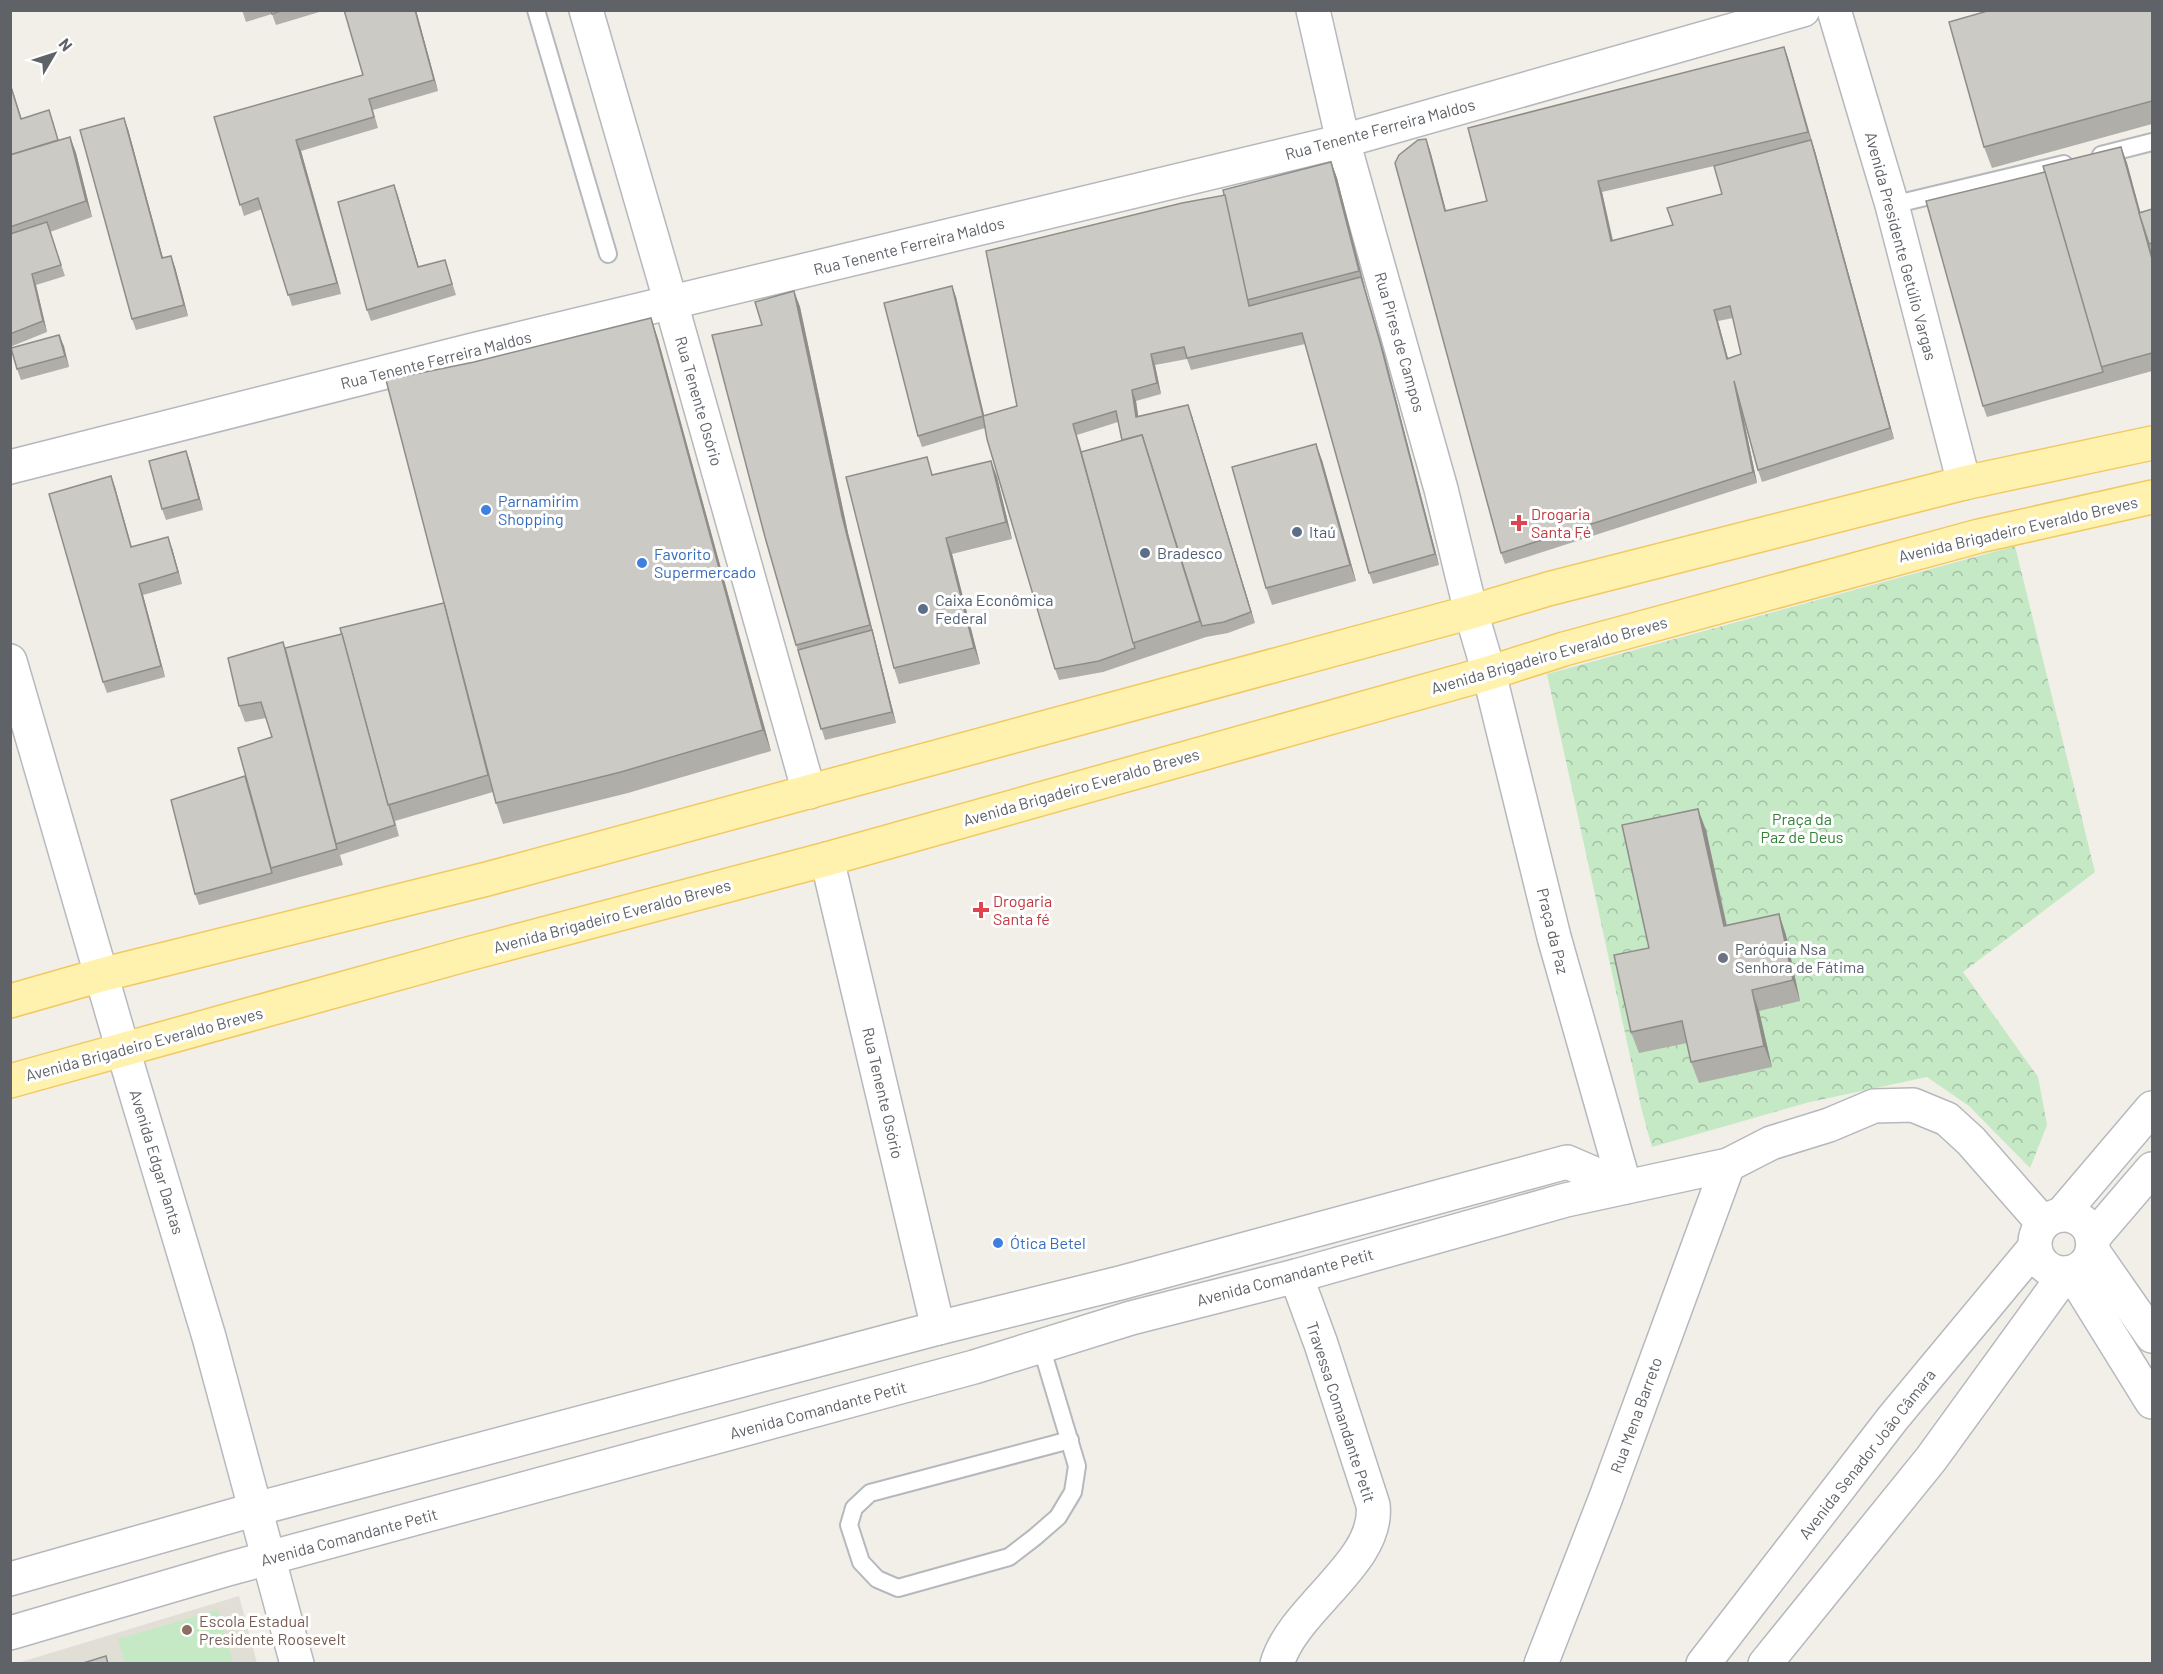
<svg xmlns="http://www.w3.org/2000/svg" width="2163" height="1674" viewBox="0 0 2163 1674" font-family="Barlow,sans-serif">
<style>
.education{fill:#e1ded6}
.park{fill:url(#park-crowns)}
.pitch{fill:#c5e8c5}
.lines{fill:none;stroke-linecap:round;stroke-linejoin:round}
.service-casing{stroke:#b5b8bc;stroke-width:20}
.minor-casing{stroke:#b5b8bc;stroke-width:36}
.tertiary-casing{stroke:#b5b8bc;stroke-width:36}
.secondary-casing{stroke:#b6babf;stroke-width:36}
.primary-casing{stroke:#f2c960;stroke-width:36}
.service{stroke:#fff;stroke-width:16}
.minor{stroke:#fff;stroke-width:33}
.tertiary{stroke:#fff;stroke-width:33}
.secondary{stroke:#fff;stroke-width:33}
.primary{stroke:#fff2af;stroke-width:33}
.wall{fill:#afaea9;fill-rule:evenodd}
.shaded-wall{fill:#8f8d8a}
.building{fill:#cccac5;stroke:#8f8d8a;stroke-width:1.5;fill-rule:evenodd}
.shop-dot{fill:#3f7fe0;stroke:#fff;stroke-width:2}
.health-dot{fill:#e0444e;stroke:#fff;stroke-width:2}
.service-dot{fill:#5c6f8a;stroke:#fff;stroke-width:2}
.worship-dot{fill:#6b7280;stroke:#fff;stroke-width:2}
.education-dot{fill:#8d6e63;stroke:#fff;stroke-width:2}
.labels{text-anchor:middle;stroke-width:6;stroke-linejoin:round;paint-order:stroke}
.street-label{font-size:16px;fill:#5f6368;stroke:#fff}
.shop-label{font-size:16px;fill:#366cbe;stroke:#fff;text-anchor:start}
.health-label{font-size:16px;fill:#be3a42;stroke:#fff;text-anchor:start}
.service-label{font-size:16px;fill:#4e5e75;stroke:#fff;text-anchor:start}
.park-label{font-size:16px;fill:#348238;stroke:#fff}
.worship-label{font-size:16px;fill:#5b616d;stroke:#fff;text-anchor:start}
.education-label{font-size:16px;fill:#785e54;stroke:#fff;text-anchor:start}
</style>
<defs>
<pattern id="park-crowns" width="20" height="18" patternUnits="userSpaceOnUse" patternTransform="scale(1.5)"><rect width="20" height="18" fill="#c5e8c5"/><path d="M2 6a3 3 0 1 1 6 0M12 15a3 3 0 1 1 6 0" fill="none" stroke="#a3c0a4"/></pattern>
</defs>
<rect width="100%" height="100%" fill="#f1efe8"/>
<path class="education" d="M239,1596L257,1663L14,1664Z"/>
<path class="park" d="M2015,546L2095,872L1963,972L2038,1077L2047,1125L2030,1168L1969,1106L1927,1077L1810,1102L1652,1147L1642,1111L1547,674Z"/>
<path class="pitch" d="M218,1610L233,1663H125L118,1639Z"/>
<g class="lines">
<defs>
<g id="service">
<path d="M536,10L608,254"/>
<path d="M2101,155L2152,142"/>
<path d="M1892,205L2064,164"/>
<path d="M1041,1346L1077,1466L1073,1492L1058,1517L1035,1537L1009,1557L898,1588L877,1579L861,1562L849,1525L854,1508L870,1493L1070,1440"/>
</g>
<g id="minor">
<path d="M827,859L938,1328"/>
<path d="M1277,1664C1293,1608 1380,1562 1373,1505L1321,1344L1296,1276"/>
<path d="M1541,1664L1606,1497L1728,1165"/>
</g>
<g id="tertiary">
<path d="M586,10L671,303L809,792"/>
<path d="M1313,10L1343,141L1441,489L1471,612L1489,673L1554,937L1625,1187"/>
<path d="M1834,10L1892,205L1964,483"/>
<path d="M10,467L473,350L1343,141L1803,10"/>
<path d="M10,1579L256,1509L938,1328L1120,1283L1567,1162L1625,1187"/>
<path d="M10,1633L228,1569L974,1367L1131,1318L1296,1276L1566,1200L1728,1165L1771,1143L1829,1125L1874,1106L1913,1105L1947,1119L1971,1141L2043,1223"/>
<path d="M1703,1664L1893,1418L2035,1247"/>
<path d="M1765,1664L1931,1459L2066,1273"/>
</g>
<g id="secondary">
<path d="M10,661L123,1050L209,1337L297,1664"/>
<path d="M2061,1215L2152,1108"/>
<circle cx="2064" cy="1244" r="29"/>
<path d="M2092,1239L2152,1169"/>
<path d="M2092,1250L2152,1336"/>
<path d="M2072,1273L2152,1402"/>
</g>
<g id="primary">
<path d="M10,1001L101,975L487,879L1471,612L1548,589L1964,483L2152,443"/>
<path d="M10,1081L464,955L827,859L1489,673L1564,649L1979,536L2152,497"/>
</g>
</defs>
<use href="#service" class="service-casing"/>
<use href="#minor" class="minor-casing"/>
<use href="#tertiary" class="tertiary-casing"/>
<use href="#secondary" class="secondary-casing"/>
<use href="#primary" class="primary-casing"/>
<use href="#service" class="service"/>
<use href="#minor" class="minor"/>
<use href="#tertiary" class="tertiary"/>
<use href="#secondary" class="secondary"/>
<use href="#primary" class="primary"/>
</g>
<g class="wall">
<path d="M242,10H326L276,25L272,14L246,22Z"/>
<path d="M344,10H416L438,91L373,110L378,128L301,151L341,294L292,306L262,209L244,216L214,117L363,75Z"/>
<path d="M2152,10V124L1992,168L1984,147Z"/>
<path d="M1784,47L1788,58L1815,151L1894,439L1762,482L1758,470L1741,408L1757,483L1505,564L1501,553L1430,150L1446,211L1487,201ZM1714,166L1722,194L1673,225L1613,240L1602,192ZM1733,318L1741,354L1728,358L1718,321Z"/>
<path d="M10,82L21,119L53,121L58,140L70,137L76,153L92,217L50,232L65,276L36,285L47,332L10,347Z"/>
<path d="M128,129L163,258L175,267L188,316L136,330L132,319Z"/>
<path d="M2121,147L2127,163L2140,212L2152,209V254L2151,251L2152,255V371L1987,417L1983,406L2045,172Z"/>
<path d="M1331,162L1337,178L1365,288L1384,353L1439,565L1373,584L1369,573L1305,344L1191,370L1187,359L1155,365L1161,394L1136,401L1138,416L1188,405L1255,623L1228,633L1206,637L1103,672L1059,680L1055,669L985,428L922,447L918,436L952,286L956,297L984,416L1017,406L1225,195ZM1118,422L1122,440L1082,452L1077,435Z"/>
<path d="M394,185L419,267L445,260L456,295L371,321L367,310Z"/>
<path d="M794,291L800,307L848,533L896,723L825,740L796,645L762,325Z"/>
<path d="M651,318L658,339L771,751L628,793L503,824L496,803L493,792L395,821L399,836L340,855L343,865L199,905L195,894L245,776L272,737L266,718L245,722L239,706L283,642L285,648L342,634L444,603L474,362Z"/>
<path d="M60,335L69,367L21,380L17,369Z"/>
<path d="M186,451L190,462L203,510L166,520L162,509Z"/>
<path d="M1322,460L1356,581L1272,605L1266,588Z"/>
<path d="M991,461L997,477L1012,539L952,554L980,664L899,684L894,668L934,475Z"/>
<path d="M111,476L131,547L172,548L182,584L143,595L165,677L107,693L103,682Z"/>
<path d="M1706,830L1727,925L1779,914L1786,935L1800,1001L1759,1011L1772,1067L1699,1083L1691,1062L1687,1043L1639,1053L1631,1032L1649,948Z"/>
</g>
<g class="shaded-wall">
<path d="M415,10H416L438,91L434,80Z"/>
<path d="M1784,47L1788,58L1812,143L1808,132Z"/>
<path d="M10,82L12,88L25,130L21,119Z"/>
<path d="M124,118L128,129L166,269L162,258Z"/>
<path d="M70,137L76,153L92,217L86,201Z"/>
<path d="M1426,139L1430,150L1449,222L1445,211Z"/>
<path d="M296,140L301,151L341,294L337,283Z"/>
<path d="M1811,140L1815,151L1894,439L1890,428Z"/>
<path d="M2121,147L2127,163L2152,255V259Z"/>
<path d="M1331,162L1337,178L1365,288L1359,271Z"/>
<path d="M1598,181L1602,192L1615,252L1611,241Z"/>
<path d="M394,185L398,196L422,278L418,267Z"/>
<path d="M171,256L175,267L188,316L184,305Z"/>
<path d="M32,274L36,285L47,332L43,321Z"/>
<path d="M1361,277L1384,353L1439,565L1435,554Z"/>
<path d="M952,286L956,297L987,427L983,416Z"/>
<path d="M794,291L800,307L848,533L896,723L892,712L842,516Z"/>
<path d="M1714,310L1718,321L1731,370L1727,359Z"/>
<path d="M651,318L658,339L771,751L763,730Z"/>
<path d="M59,335L64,346L69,367L65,356Z"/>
<path d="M1151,354L1155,365L1161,394L1157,383Z"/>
<path d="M1734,381L1738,392L1757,483L1753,472Z"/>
<path d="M1132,390L1136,401L1140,428L1136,417Z"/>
<path d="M1188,405L1192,416L1255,623L1251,612Z"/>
<path d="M1316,444L1322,460L1356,581L1350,565Z"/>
<path d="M186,451L190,462L203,510L199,499Z"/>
<path d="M991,461L997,477L1012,539L1006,522Z"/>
<path d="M111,476L115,487L135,558L131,547Z"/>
<path d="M168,537L172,548L182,584L178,572Z"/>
<path d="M946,538L952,554L980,664L974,648Z"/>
<path d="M139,584L143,595L165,677L161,666Z"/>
<path d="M1698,809L1706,830L1731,947L1724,926Z"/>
<path d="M1779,914L1786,935L1800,1001L1793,980Z"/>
<path d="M1752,990L1759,1011L1772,1067L1764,1046Z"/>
</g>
<g class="building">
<path d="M271,10H283L272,14Z"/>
<path d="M344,10H415L434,80L369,99L374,117L296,140L337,283L288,295L258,198L240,205L214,117L363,75Z"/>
<path d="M1991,10H2152V101L1984,147L1949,22Z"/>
<path d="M1784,47L1808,132L1598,181L1611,241L1673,225L1667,208L1722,194L1714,166L1811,140L1890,428L1758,470L1734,381L1753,472L1501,553L1395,163L1399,155L1418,140L1426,139L1445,211L1487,201L1468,128ZM1730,306L1741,354L1727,359L1714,310Z"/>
<path d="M10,84L21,119L49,110L58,140L10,155Z"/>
<path d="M124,118L162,258L171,256L184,305L132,319L80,130Z"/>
<path d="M70,137L86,201L10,227V155Z"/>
<path d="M2121,147L2152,259V353L2101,367L2043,166Z"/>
<path d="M1331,162L1359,271L1247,300L1223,190Z"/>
<path d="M2045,172L2103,372L1983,406L1926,201Z"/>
<path d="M394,185L418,267L445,260L452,284L367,310L338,202Z"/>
<path d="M1225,195L1249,306L1361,277L1380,342L1435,554L1369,573L1302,333L1187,358L1184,347L1151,354L1157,383L1132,390L1136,417L1188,405L1251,612L1224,622L1202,626L1142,435L1122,440L1116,411L1073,424L1135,648L1099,661L1055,669L987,439L983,416L918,436L884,303L952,286L983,416L1017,406L986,251L1182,203Z"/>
<path d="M2152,209V243L2149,244L2139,213Z"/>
<path d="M47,222L61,265L32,274L43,321L10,334V234Z"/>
<path d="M794,291L842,516L870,625L796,645L765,537L712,335L762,325L755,302Z"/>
<path d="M651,318L763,730L621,772L496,803L386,380L474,362Z"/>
<path d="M59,335L65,356L17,369L11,348Z"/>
<path d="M1142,435L1200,621L1133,643L1081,452Z"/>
<path d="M1316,444L1350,565L1266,588L1232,467Z"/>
<path d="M186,451L199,499L162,509L149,461Z"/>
<path d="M927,457L932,475L991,461L1006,522L946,538L974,648L894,668L846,477Z"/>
<path d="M111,476L131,547L168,537L178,572L139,584L161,666L103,682L49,494Z"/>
<path d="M444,603L488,775L388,805L340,628Z"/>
<path d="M872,630L892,712L821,729L798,650Z"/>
<path d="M342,634L388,805H389L395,825L336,844L285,648Z"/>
<path d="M283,642L337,849L271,868L238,748L272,737L261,702L239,706L228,658Z"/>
<path d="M245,776L272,873L195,894L171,800Z"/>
<path d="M1698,809L1724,926L1779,914L1793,980L1752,990L1764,1046L1691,1062L1682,1021L1631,1032L1614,955L1649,948L1622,825Z"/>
<path d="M106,1656L108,1664H80Z"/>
</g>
<g class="shop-dot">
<circle cx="486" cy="510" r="6"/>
<circle cx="642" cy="563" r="6"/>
<circle cx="998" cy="1243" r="6"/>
</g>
<g class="health-dot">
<path d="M1516 514h6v6h6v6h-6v6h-6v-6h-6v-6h6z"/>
<path d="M978 901h6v6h6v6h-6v6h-6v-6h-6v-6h6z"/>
</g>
<g class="service-dot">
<circle cx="1297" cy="532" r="6"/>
<circle cx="1145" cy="553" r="6"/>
<circle cx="923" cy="609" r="6"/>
</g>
<circle class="worship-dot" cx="1723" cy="958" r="6"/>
<circle class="education-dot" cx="187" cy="1630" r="6"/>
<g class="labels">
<g class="street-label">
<text transform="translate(1380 129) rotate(-15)" y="6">Rua Tenente Ferreira Maldos</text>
<text transform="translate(909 246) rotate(-14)" y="6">Rua Tenente Ferreira Maldos</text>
<text transform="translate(1901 246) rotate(75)" y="6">Avenida Presidente Getúlio Vargas</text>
<text transform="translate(1400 342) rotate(74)" y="6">Rua Pires de Campos</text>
<text transform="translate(436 360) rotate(-14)" y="6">Rua Tenente Ferreira Maldos</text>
<text transform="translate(699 401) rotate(74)" y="6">Rua Tenente Osório</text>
<text transform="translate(2018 529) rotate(-13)" y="6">Avenida Brigadeiro Everaldo Breves</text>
<text transform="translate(1549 655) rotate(-16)" y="6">Avenida Brigadeiro Everaldo Breves</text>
<text transform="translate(1081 787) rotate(-16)" y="6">Avenida Brigadeiro Everaldo Breves</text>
<text transform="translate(612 916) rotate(-15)" y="6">Avenida Brigadeiro Everaldo Breves</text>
<text transform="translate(1553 931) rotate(76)" y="6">Praça da Paz</text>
<text transform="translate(144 1044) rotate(-15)" y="6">Avenida Brigadeiro Everaldo Breves</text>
<text transform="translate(883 1093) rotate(77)" y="6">Rua Tenente Osório</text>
<text transform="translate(157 1162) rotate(73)" y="6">Avenida Edgar Dantas</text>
<text transform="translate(1285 1277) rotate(-15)" y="6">Avenida Comandante Petit</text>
<text transform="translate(818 1410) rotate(-15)" y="6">Avenida Comandante Petit</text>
<text transform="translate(1341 1412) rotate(72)" y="6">Travessa Comandante Petit</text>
<text transform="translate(1636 1415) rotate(-70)" y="6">Rua Mena Barreto</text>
<text transform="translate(1867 1454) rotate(-52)" y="6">Avenida Senador João Câmara</text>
<text transform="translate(349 1537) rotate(-15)" y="6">Avenida Comandante Petit</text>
</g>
<g class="shop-label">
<text x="498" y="507">Parnamirim<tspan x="498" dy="18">Shopping</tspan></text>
<text x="654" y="560">Favorito<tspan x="654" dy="18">Supermercado</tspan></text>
<text x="1010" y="1249">Ótica Betel</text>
</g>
<g class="health-label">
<text x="1531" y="520">Drogaria<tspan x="1531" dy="18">Santa Fé</tspan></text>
<text x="993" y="907">Drogaria<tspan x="993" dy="18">Santa fé</tspan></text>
</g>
<g class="service-label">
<text x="1309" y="538">Itaú</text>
<text x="1157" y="559">Bradesco</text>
<text x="935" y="606">Caixa Econômica<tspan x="935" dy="18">Federal</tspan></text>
</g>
<g class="park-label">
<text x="1802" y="825">Praça da<tspan x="1802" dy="18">Paz de Deus</tspan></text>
</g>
<g class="worship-label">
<text x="1735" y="955">Paróquia Nsa<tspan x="1735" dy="18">Senhora de Fátima</tspan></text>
</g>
<g class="education-label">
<text x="199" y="1627">Escola Estadual<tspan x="199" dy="18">Presidente Roosevelt</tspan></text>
</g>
</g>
<rect width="2163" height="1674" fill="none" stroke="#5f6368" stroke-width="24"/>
<g transform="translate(54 54) rotate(51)" stroke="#ffffff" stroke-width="4.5" paint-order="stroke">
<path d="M0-4.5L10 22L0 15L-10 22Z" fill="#5f6368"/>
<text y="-9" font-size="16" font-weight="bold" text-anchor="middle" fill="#5f6368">N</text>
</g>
</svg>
